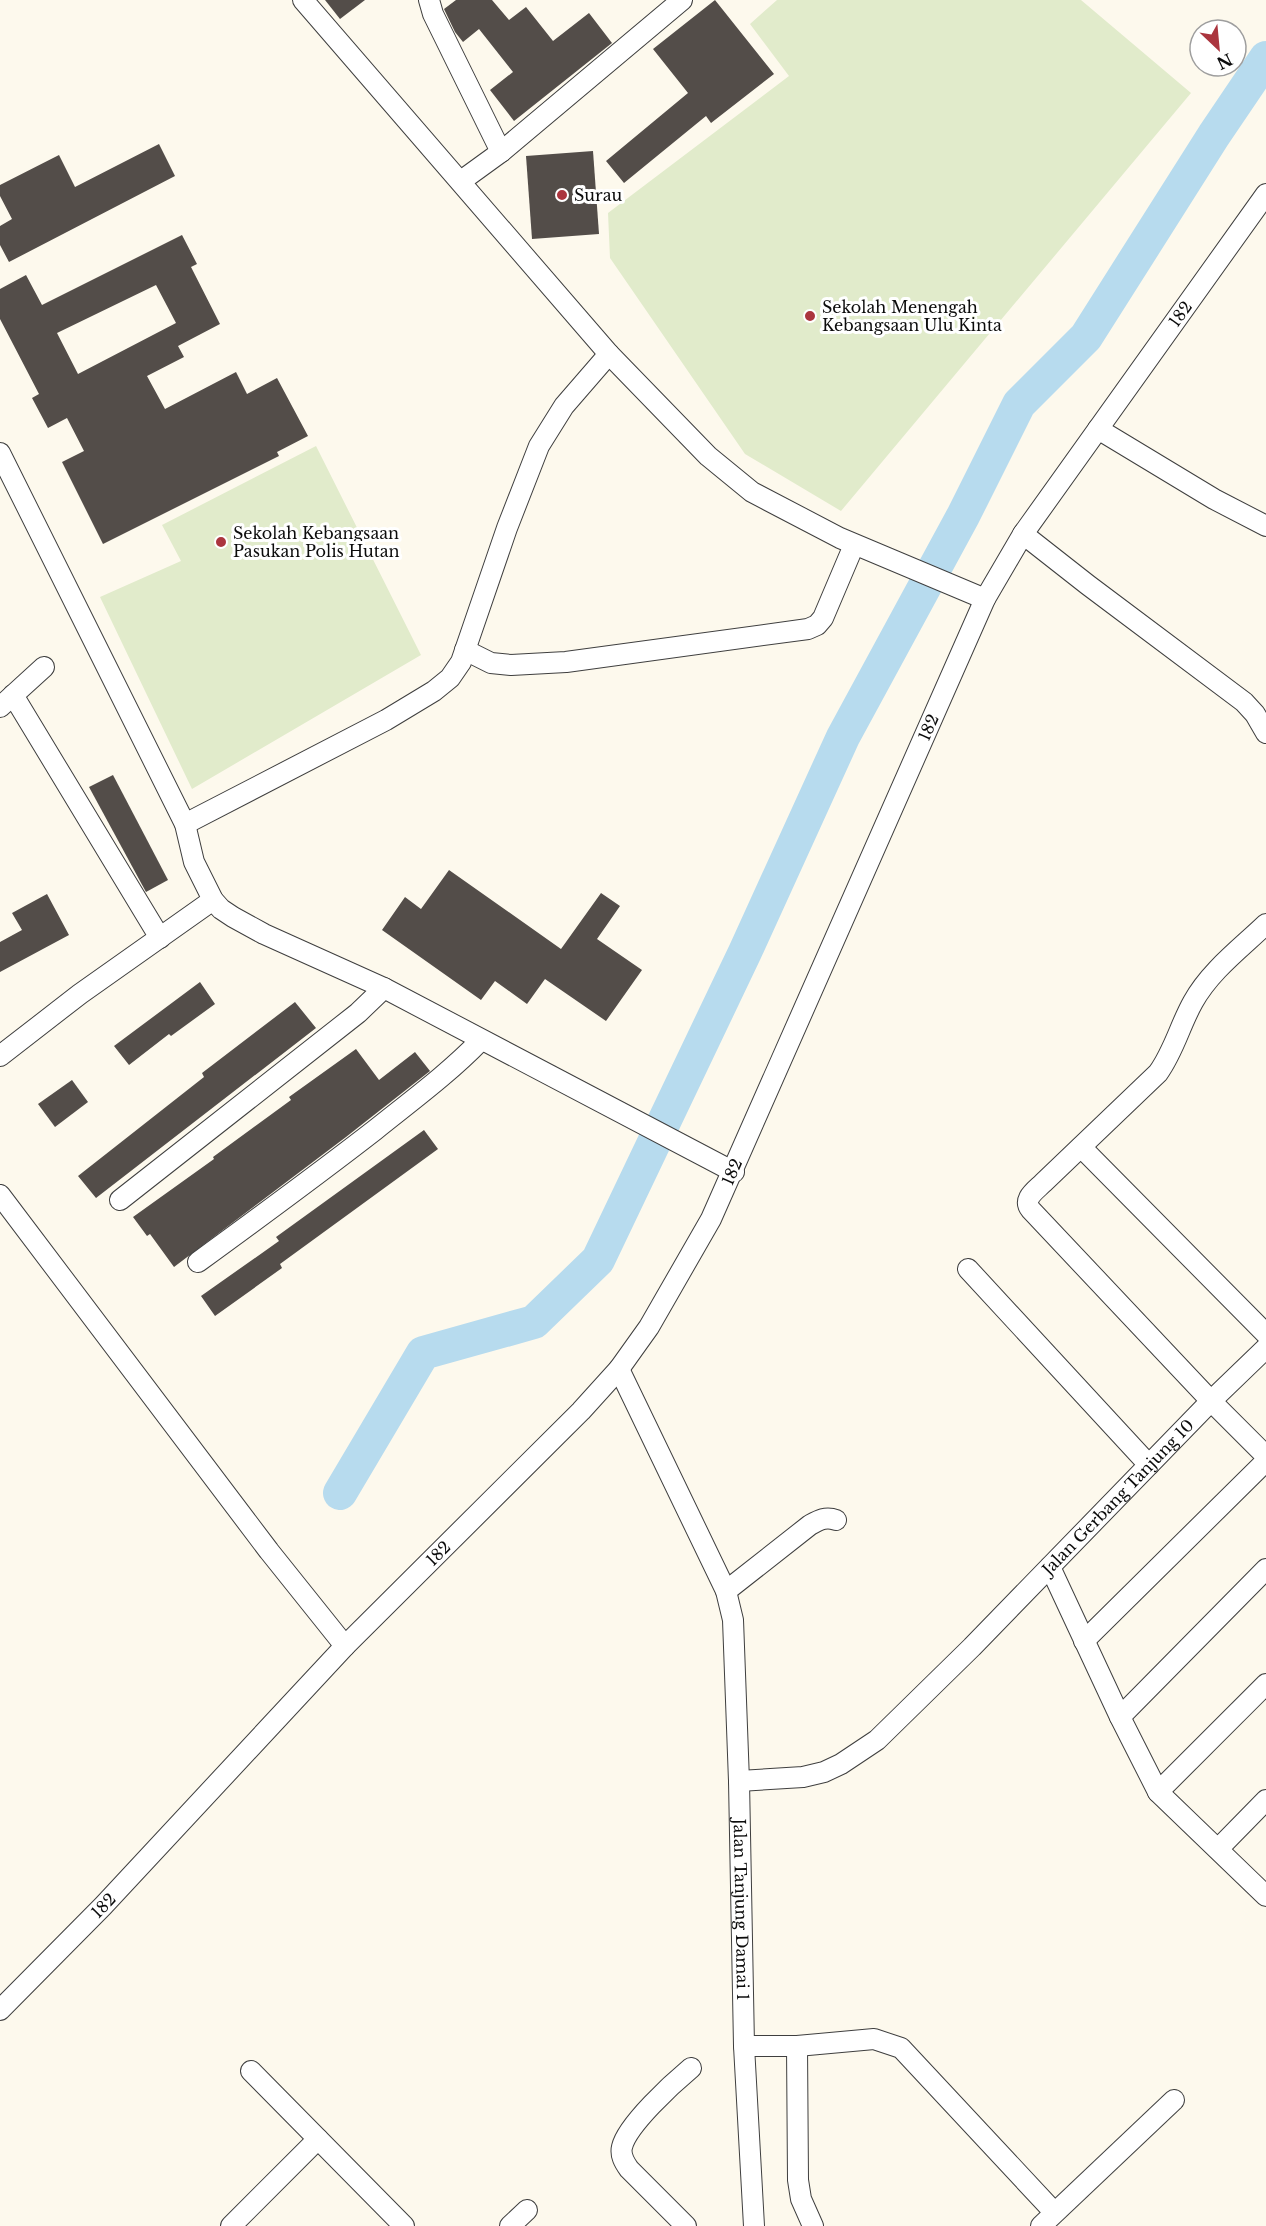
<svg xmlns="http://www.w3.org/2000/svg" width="1266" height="2226" viewBox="0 0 1266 2226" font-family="'Libre Baskerville',serif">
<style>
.pitch{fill:#e1ebcb}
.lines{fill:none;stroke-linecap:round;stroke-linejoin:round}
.river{stroke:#b7dbee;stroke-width:34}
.building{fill:#534d49;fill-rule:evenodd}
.minor-casing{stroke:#3f3f3f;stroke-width:22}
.minor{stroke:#fff;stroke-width:20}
.poi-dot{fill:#ab353e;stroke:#fff;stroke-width:2}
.labels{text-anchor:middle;stroke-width:6;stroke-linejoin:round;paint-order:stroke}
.poi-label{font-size:16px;fill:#0c0c0c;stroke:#fff;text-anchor:start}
.street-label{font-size:16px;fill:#0c0c0c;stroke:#fff}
</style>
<rect width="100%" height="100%" fill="#fdf9ed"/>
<g class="pitch">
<path d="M777,0H1081L1191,93L841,511L745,454L610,258L608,213L789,76L750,24Z"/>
<path d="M316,446L421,655L192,789L100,597L181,561L162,525Z"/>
</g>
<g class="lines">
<path class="river" d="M340,1493L423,1353L534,1322L598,1260L745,952L843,737L963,516L1019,404L1086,337L1214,135L1266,58"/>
</g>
<g class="building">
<path d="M325,0H365L340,19Z"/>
<path d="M456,0H492L509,20L526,7L553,41L589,13L612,43L514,121L490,90L513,72L479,29L463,42L455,32L444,9Z"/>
<path d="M715,0L774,74L711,123L706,116L624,183L606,161L688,93L653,49Z"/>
<path d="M159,144L175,176L9,262L0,245V226L12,219L0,196V185L59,155L75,187Z"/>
<path d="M593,151L599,234L532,239L526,156Z"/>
<path d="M182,235L197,264L191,267L220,324L178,346L184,357L147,376L165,409L236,372L247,394L277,378L308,436L277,452L279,456L103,544L62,462L84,451L67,418L48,428L32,398L39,394L0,319V289L26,275L42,305ZM156,285L176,323L78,374L57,333Z"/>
<path d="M113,775L168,880L146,892L89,787Z"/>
<path d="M449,870L561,949L601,893L620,906L597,939L642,970L606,1021L545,979L527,1004L495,981L481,1000L382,930L405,897L421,909Z"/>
<path d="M47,894L69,935L0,972V942L22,930L12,913Z"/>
<path d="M200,982L215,1004L171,1036L169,1034L129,1065L114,1046Z"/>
<path d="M295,1002L316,1028L96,1198L78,1176L204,1077L202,1073Z"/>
<path d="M356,1049L379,1080L415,1052L430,1071L346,1137L174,1267L150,1234L147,1236L133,1217L214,1159L213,1157L291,1100L289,1097Z"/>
<path d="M72,1080L88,1102L55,1127L38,1104Z"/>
<path d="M424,1130L438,1149L280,1264L282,1268L215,1316L201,1296L279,1241L276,1237Z"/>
</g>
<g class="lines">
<defs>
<g id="minor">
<path d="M303,0L609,354L708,456L752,492L840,538L985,599"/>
<path d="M429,0L433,14L501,152"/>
<path d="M461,181L501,152L682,0"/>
<path d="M1098,429L1214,499L1266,526"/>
<path d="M0,453L185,824L194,862L213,900L221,909L233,917L264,934L384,988L734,1172"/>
<path d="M1023,534L1088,585L1244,702L1255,714L1266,733"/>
<path d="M465,650L491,663L511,665L566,662L808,629L817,625L823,618L854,545"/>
<path d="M13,695L160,938"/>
<path d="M0,707L44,667"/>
<path d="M185,824L386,720L434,691L450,678L461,662L507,528L539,446L564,406L609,354"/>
<path d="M1266,924C1241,948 1210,971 1193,1002C1180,1025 1174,1051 1158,1073L1043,1183C1035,1191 1022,1199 1031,1210L1211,1401L1266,1456"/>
<path d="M0,1056L80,994L213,900"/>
<path d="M1081,1147L1266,1334"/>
<path d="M0,1195L269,1551L345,1646"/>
<path d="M120,1200L358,1013L384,988"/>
<path d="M198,1262C257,1219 317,1175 375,1130C411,1101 448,1074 480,1041"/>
<path d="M968,1269L1149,1465"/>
<path id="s1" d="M619,1369L726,1591L733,1620L739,1781L744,2046L754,2226"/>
<path d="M1050,1567L1120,1717L1158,1792L1266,1896"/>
<path d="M726,1591L810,1525C819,1520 826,1516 836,1520"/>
<path d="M1084,1641L1266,1461"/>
<path d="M1120,1717L1266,1569"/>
<path id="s2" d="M739,1781L803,1777L824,1772L841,1764L877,1740L972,1647L1211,1401L1266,1348"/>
<path d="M1158,1792L1266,1684"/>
<path d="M1218,1849L1266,1800"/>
<path id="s3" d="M0,2010L103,1906L345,1646L581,1411L619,1369L649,1327L711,1219L985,599L1023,534L1266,194"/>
<path d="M744,2046H797L874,2039L901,2048L1054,2212"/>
<path d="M797,2046L798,2180L801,2199L813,2226"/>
<path d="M251,2071L404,2226"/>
<path d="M231,2226L318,2139"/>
<path d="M510,2226L527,2210"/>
<path d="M686,2226L629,2169C624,2162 620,2155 622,2147C627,2125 673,2083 691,2068"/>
<path d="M1041,2226L1174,2100"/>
</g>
</defs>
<use href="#minor" class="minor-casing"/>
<use href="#minor" class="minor"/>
</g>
<g class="poi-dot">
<circle cx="562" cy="195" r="6"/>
<circle cx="810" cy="316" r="6"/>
<circle cx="221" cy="542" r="6"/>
</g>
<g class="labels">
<g class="poi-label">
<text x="574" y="201">Surau</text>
<text x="822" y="313">Sekolah Menengah<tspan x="822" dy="18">Kebangsaan Ulu Kinta</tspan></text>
<text x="233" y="539">Sekolah Kebangsaan<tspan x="233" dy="18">Pasukan Polis Hutan</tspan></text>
</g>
<g class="street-label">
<text dy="6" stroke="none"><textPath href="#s3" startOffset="2091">182</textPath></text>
<text dy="6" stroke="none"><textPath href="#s3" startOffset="1605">182</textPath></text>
<text dy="6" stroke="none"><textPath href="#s3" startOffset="1119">182</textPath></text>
<text dy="6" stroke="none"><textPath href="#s2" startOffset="490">Jalan Gerbang Tanjung 10</textPath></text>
<text dy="6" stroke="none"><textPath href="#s3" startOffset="633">182</textPath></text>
<text dy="6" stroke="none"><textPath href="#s3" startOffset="147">182</textPath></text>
<text dy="6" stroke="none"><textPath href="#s1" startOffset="566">Jalan Tanjung Damai 1</textPath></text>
</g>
</g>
<g transform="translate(1218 48) rotate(154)"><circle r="28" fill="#ffffff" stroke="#9e9e9e" stroke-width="1.5"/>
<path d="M0-4.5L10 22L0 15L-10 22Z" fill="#ab353e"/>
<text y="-9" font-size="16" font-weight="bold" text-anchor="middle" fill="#0c0c0c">N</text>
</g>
</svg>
